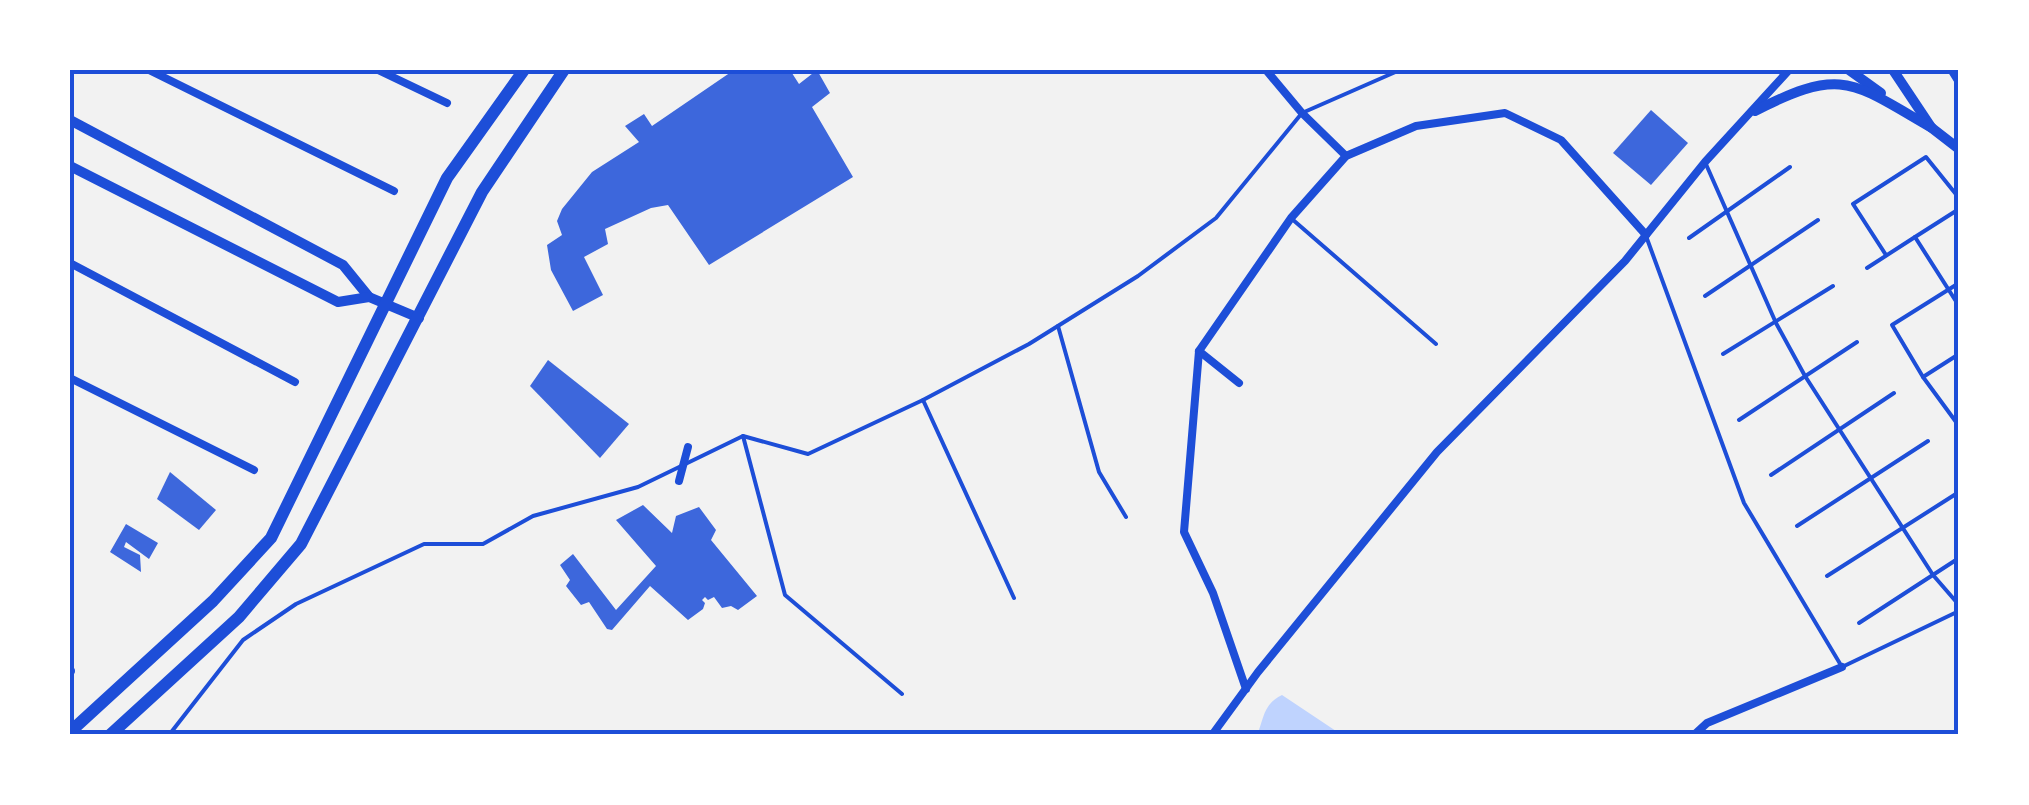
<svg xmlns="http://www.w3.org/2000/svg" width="2029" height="805" viewBox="0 0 2029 805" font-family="Ubuntu,sans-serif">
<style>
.water{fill:#bfd3fe}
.building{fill:#3d67dc}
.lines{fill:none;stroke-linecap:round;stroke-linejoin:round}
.service{stroke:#1d4ed8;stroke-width:4}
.minor{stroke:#1d4ed8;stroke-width:8}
.tertiary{stroke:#1d4ed8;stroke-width:10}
.primary{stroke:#1d4ed8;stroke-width:12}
.neatline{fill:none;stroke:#1d4ed8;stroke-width:4}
</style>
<rect width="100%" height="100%" fill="#f2f2f2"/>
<path class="water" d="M1282,695L1342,735H1257C1264,719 1263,704 1282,695Z"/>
<g class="building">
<path d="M734,70H790L799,84L817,70L830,93L812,107L853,177L709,265L668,205L651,208L605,229L608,244L584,257L603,295L573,311L551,270L547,245L562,235L557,221L562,209L592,172L639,142L625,126L644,114L652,126Z"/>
<path d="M1651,110L1688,143L1651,185L1613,153Z"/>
<path d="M548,360L629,424L600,458L530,386Z"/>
<path d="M170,472L216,510L199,530L157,499Z"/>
<path d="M643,505L672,533L676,516L699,507L716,530L711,540L757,596L738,610L731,606L722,608L714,597L708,600L705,597L702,600L705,603L703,609L688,620L650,586L612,630L607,629L589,602L581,605L566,586L570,580L560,565L573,554L616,610L656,566L616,520Z"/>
<path d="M126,524L158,543L149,559L126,542L124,547L140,555L141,572L110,552Z"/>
</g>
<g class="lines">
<g class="service">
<path d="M1949,70L1959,86"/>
<path d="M1705,162L1776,323L1805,376L1933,575L1959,605"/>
<path d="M1959,209L1915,237L1959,306"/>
<path d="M1292,219L1436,344"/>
<path d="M1646,236L1744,503L1842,667L1959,611"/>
<path d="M1689,238L1790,167"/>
<path d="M1886,255L1853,204L1926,157L1959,198"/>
<path d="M1867,268L1915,237"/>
<path d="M1959,283L1892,325L1923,377L1959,426"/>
<path d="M1705,296L1818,220"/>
<path d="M1058,326L1099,472L1126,517"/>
<path d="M1723,354L1833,286"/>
<path d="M1923,377L1959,354"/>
<path d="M923,400L1014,598"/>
<path d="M1739,420L1857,342"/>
<path d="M743,436L785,595L902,694"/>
<path d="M1771,475L1894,393"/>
<path d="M1797,526L1928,441"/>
<path d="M1827,576L1959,492"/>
<path d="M1859,623L1959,558"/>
<path d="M169,735L243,640L296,604L424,544H483L533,516L638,487L743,436L808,454L923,400L1029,344L1138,276L1216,218L1302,113L1400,70"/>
</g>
<g class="minor">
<path d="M149,70L394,191"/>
<path d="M378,70L447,103"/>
<path d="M1266,70L1302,113L1346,156"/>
<path d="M70,263L295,382"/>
<path d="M1199,351L1239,383"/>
<path d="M70,378L254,470"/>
<path d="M679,481L688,447"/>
<path d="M70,671H71"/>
<path d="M1246,689L1213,593L1184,532L1199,351L1291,218L1346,156L1416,126L1505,113L1561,140L1646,235"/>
<path d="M1212,735L1258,672L1437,452L1625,261L1705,162L1789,70"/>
<path d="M1694,735L1707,723L1842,667"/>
</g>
<g class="tertiary">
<path d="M1849,70L1881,93"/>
<path d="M1893,70L1931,127"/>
<path d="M1755,111C1843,66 1852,82 1932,128"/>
<path d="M70,120L343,265L369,297"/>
<path d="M1928,125L1959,149"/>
<path d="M70,166L338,302L369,297L419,318"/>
</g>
<g class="primary">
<path d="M70,732L213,601L271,538L447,178L524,70"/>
<path d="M110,735L239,617L301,544L482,192L564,70"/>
</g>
</g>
<rect width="2029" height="805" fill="none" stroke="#ffffff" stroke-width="145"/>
<rect x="72" y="72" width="1884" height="660" class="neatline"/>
</svg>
